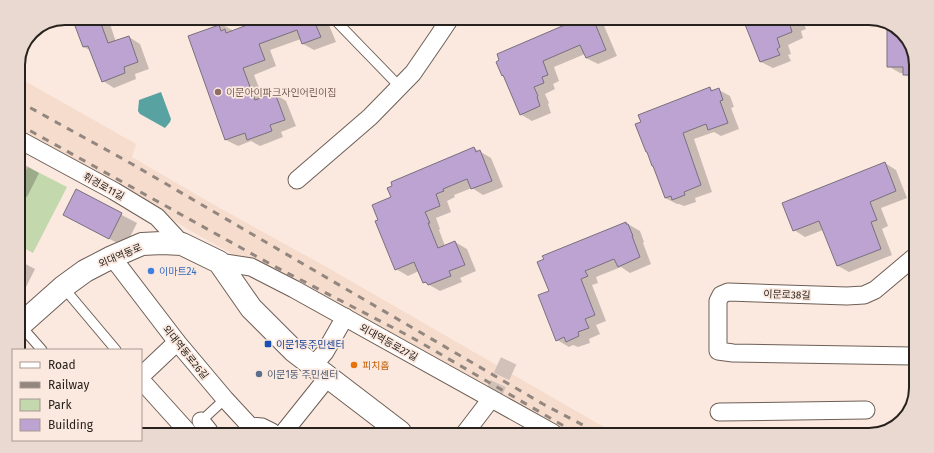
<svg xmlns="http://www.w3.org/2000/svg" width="934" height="453" viewBox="0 0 934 453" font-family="'Fira Sans','Noto Sans KR',sans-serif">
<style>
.built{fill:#f5dccd}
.green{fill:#c3d8ad}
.water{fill:#59a2a2}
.shadow{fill:#0003}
.building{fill:#bda3d2;stroke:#78707e}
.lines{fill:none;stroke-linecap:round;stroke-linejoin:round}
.street-tunnel{stroke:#d1c1b8;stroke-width:17;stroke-dasharray:17 8;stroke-linecap:butt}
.lane-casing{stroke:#6e5f56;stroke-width:11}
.street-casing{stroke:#6e5f56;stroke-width:19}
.secondary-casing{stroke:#6e5f56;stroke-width:24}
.lane{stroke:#fff;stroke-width:9}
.street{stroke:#fff;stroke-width:17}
.secondary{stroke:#fff;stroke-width:22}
.rail{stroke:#92867f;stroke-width:3;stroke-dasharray:7 7;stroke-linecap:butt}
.education-dot{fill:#8d6e63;stroke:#fbe9df;stroke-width:1.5}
.shop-dot{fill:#3f7fe0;stroke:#fbe9df;stroke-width:1.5}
.transit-dot{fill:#1a4fb4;stroke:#fbe9df;stroke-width:1.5}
.food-dot{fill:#e8710a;stroke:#fbe9df;stroke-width:1.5}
.service-dot{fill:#5c6f8a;stroke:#fbe9df;stroke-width:1.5}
.labels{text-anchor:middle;stroke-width:3.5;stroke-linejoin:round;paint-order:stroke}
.education-label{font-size:10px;fill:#785e54;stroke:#fbe9df;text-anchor:start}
.street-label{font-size:10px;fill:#28221e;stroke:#fbe9df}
.shop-label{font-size:10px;fill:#366cbe;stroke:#fbe9df;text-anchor:start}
.transit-label{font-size:10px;fill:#164399;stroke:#fbe9df;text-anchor:start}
.food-label{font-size:10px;fill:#c56008;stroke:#fbe9df;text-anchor:start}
.service-label{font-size:10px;fill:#4e5e75;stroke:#fbe9df;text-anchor:start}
.rim{fill:none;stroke:#28221e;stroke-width:2}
</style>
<rect width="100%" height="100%" fill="#fbe9df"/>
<path class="built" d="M18,77L136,144L132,157L209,202L330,269L616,434L557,433L189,230L78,162L18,130Z"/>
<path class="green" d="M28,167L67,187L33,253L18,245V185Z"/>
<path class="water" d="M161,92L171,119L170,122L165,128L140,114L138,111L139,100Z"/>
<g class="shadow">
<path d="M74,18H108L116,42L129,37L140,44L149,69L135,74L136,79L114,88L103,81L91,51L84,47Z"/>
<path d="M266,19L327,20L336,42L314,50L303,44L301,39L270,50L276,66L254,75L263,98L275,94L286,101L296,126L281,132L283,137L260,146L251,141L238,146L226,140L189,36L223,25L234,31Z"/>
<path d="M575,21H602L617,56L598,64L586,58L585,54L554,67L559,81L553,84L555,89L545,94L549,103L548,104L551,113L532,121L520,114L504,76L503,75L500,61L498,54Z"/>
<path d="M745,22H803L806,29L801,31L803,38L788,45L791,54L788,55L791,61L773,68L761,62Z"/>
<path d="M888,23L908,39L916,62L915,124L909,120V77L904,74V73H900L888,66Z"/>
<path d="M709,88L715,91L719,90L730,96L734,107L731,108L739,129L721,136L714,132L694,139L712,192L695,198L696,202L684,206L679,204H677L665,198L654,167Z"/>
<path d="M474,148L491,158L503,187L483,195L472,188L454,195L455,197L447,201L451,212L436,218L440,229L439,230L445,246L455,242L467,249L476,271L460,278L462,282L440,291L424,282L419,271L408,276L396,269L379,221L392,198Z"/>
<path d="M18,161L39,173L27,197L18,192Z"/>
<path d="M885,163L896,170L907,198L881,208L888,226L882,229L892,255L849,272L838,266L823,230L805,237L794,230Z"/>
<path d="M76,191L137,223L125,247L79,223Z"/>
<path d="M626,223L640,231L644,242L643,243L651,264L630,273L621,267L596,277L598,283L592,285L606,321L596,325L600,334L589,339L590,343L578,347L573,345L569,347L557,340L550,291Z"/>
<path d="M18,260L35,269L18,303Z"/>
</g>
<g class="building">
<path d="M72,18H99L108,43L129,36L138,62L124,67L125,73L102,82L88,46L83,47Z"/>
<path d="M263,19H321V21L315,23L321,37L302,44L297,30L259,44L265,60L243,68L255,100L275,93L285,120L270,125L272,131L247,140L245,133L225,140L188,36L219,25L221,31L225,29L226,33Z"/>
<path d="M565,21H594L606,50L586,58L580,45L543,61L548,75L542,77L544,83L534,87L538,96L537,97L540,106L520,115L503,75L502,76L496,62L499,60L497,54L567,24Z"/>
<path d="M744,22H789L792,32L777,38L780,47L777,49L780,55L760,62Z"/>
<path d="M887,23H889L908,39L916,62V75H903V67H887Z"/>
<path d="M710,87L711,91L719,88L723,100L720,101L728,123L708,130L706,124L683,133L701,185L684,192L685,195L672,200L671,196L665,198L653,166H652L647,152H646L635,124L641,122L638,115Z"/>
<path d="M474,147L476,152L480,150L492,181L471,189L467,179L443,189L444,191L436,194L440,206L425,212L430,223H428L438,248L455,241L465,265L449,271L451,276L428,285L426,282L423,283L414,262L395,270L375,221L378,220L372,205L391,197L387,188L392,186L391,182Z"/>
<path d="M885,162L896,191L870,202L877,220L871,222L881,249L837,266L819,221L793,231L782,203Z"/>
<path d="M76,189L122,213L109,239L63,215Z"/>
<path d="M626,222V224H628L633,236H632L640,257L618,267L614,259L585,271L588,276L581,279L595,315L585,319L589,328L578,332L579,336L566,342L564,337L556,341L538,295L549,291L537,262L544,259L542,256Z"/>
</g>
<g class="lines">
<path class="street-tunnel" d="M491,399L510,358"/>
<defs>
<g id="lane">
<path d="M335,20L400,87"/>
<path d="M63,287L116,350"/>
<path d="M20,325L42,350"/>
<path d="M199,423L225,399"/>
</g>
<g id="street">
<path d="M18,139L114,191L157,217L182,244"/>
<path d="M297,180L370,117L413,73L437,38L449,20"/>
<path d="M112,257L177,342L225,399L250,426L262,427L272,432"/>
<path d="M219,262L251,267L294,289L553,433"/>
<path d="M912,356L733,353L718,351V301L721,295L728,292L847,296L864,295L875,290L913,258"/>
<path d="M313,366L325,352L345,317"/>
<path d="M141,376L177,342"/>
<path d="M141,380L187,431"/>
<path d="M719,412L866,410"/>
<path d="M201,421L209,431"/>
<path d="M284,432L328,377"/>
<path d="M465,433L491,399"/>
</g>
<path id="secondary" d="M18,327L63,287L85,271L112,257L142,244L162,243L182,244L219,262L251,308L294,351L400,432"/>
</defs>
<use href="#lane" class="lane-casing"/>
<use href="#street" class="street-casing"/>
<use href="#secondary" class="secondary-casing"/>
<use href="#lane" class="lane"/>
<use href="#street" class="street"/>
<use href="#secondary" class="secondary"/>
<g class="rail">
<path d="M18,101L132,164L543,404L598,433"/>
<path d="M18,124L272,265L411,337L576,433"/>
</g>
</g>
<circle class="education-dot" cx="218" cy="92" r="4"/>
<circle class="shop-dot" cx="151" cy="271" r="4"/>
<rect class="transit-dot" x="264" y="340" width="8" height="8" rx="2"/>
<circle class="food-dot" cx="354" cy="365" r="4"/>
<circle class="service-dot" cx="259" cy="374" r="4"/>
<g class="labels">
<g class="education-label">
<text x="226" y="96">이문아이파크자인어린이집</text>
</g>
<g class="street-label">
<text transform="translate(104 186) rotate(29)" y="4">휘경로11길</text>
<text transform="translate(120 255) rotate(-23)" y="4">외대역동로</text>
<text transform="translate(787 294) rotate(2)" y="4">이문로38길</text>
<text transform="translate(389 342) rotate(29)" y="4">외대역동로27길</text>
<text transform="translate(186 352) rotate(51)" y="4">외대역동로26길</text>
</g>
<g class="shop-label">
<text x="159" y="275">이마트24</text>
</g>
<g class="transit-label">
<text x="276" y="348">이문1동주민센터</text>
</g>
<g class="food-label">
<text x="362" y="369">피치홈</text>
</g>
<g class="service-label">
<text x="267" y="378">이문1동 주민센터</text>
</g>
</g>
<path d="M0 0H934V453H0ZM65 25H869A40 40 0 0 1 909 65V388A40 40 0 0 1 869 428H65A40 40 0 0 1 25 388V65A40 40 0 0 1 65 25Z" fill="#ead9d0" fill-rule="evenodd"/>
<path class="rim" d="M65 25H869A40 40 0 0 1 909 65V388A40 40 0 0 1 869 428H65A40 40 0 0 1 25 388V65A40 40 0 0 1 65 25Z"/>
<rect x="12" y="349" width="130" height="92" fill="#fbe9df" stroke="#a79992"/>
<rect x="20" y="362" width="20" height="6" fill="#ffffff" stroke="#a79992"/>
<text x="48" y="369" font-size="12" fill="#28221e">Road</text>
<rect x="20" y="382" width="20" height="6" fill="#92867f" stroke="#a79992"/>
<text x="48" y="389" font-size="12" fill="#28221e">Railway</text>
<rect x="20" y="399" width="20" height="12" fill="#c3d8ad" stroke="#a79992"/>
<text x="48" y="409" font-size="12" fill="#28221e">Park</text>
<rect x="20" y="419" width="20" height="12" fill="#bda3d2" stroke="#a79992"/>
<text x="48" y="429" font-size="12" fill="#28221e">Building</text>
</svg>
